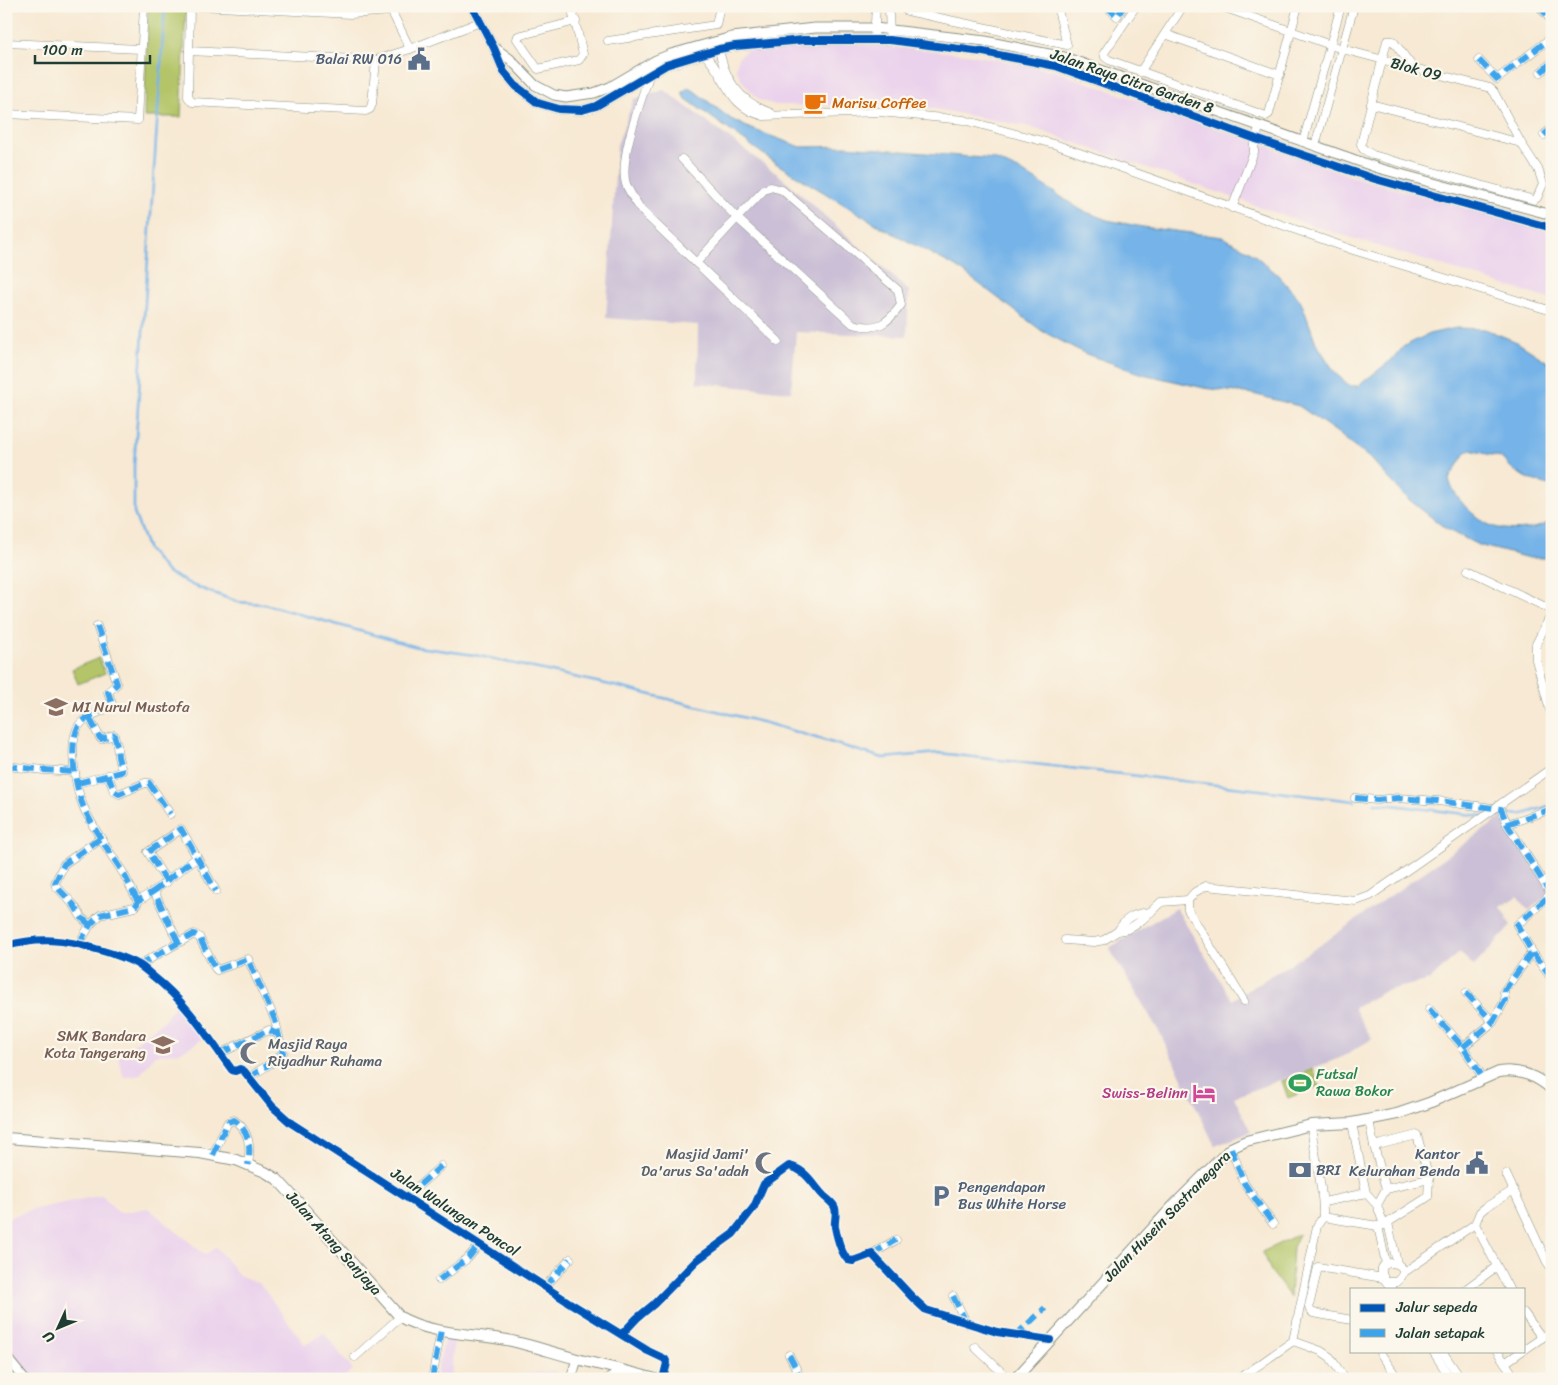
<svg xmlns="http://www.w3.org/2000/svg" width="1558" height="1385" viewBox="0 0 1558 1385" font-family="Sriracha,sans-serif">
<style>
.built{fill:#ead1ec}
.industrial{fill:#cabfd6}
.green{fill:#b3c568;stroke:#69814e}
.water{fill:#75b3e8;stroke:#4a788e}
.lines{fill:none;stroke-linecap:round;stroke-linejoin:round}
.stream{stroke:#75b3e8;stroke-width:2.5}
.minor-casing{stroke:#8b9384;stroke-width:9}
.tertiary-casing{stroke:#8b9384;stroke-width:11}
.secondary-casing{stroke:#8b9384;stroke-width:12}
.minor{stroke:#fff;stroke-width:8}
.tertiary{stroke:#fff;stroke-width:9}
.secondary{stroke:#fff;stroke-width:10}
.minor-bridge-casing{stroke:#8b9384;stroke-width:9;stroke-linecap:butt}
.minor-bridge{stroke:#fff;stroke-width:8}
.quiet{stroke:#3da4eb;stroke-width:6;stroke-dasharray:12 6;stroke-linecap:butt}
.cycleway-casing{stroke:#fbf7ec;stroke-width:11}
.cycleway{stroke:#0057b8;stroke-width:8}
.labels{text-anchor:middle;stroke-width:4.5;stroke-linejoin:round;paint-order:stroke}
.service-label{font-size:15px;fill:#4e5e75;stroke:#fbf7ec;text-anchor:end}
.street-label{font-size:15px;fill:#1f3d34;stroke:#fbf7ec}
.food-label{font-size:15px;fill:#c56008;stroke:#fbf7ec;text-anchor:start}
.education-label{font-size:15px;fill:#785e54;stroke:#fbf7ec;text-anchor:start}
.worship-label{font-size:15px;fill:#5b616d;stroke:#fbf7ec;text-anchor:start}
.leisure-label{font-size:15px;fill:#27864d;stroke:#fbf7ec;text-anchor:start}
.hotel-label{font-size:15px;fill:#b23c85;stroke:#fbf7ec;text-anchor:end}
</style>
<rect width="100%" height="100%" fill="#fbf7ec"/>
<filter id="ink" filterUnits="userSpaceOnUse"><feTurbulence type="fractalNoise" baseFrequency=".02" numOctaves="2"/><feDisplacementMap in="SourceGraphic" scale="10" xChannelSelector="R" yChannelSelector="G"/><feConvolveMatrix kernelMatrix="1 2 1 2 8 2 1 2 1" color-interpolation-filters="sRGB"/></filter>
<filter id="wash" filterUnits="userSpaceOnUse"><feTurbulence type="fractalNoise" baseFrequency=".0096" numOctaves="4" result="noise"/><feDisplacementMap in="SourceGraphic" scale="20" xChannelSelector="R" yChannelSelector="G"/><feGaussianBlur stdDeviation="1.12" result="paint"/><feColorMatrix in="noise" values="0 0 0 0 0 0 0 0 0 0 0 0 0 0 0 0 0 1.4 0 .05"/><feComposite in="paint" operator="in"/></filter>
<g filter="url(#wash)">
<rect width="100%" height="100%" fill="#f7e9d3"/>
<g class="built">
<path d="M853,44L968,54L1055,71L1356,178L1552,232V300L1326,230L1030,127L925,107L776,105L759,100L742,81L736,69L738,58L748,49Z"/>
<path d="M177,1002L204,1038L181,1052L155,1055L140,1075L124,1078L118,1057L165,1020Z"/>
<path d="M102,1195L119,1213L148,1208L205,1255L216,1247L239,1275L260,1284L305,1345L324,1333L353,1370L342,1379H6V1219L30,1210Z"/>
<path d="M445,1336H454L451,1378L476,1379L553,1371L568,1379H435Z"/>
</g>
<g class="industrial">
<path d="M664,90L780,176L909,291L907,336L796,332L791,392L697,383L698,325L606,318L617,145L634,99Z"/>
<path d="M1501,818L1552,891L1529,910L1517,896L1501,907L1511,926L1474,966L1459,952L1430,980L1385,991L1354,1008L1372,1039L1340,1058L1234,1097L1251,1132L1215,1146L1160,1033L1109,948L1176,908L1232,1000L1319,946Z"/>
</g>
<g class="green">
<path d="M148,6H186L181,117H144Z"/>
<path d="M99,658L105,673L78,684L72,669Z"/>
<path d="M1313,1069L1319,1086L1288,1098L1282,1081Z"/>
<path d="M1299,1234L1293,1247L1290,1297L1271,1271L1262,1252Z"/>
</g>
<path class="water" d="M689,87L731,119L749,128L801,147L846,146L994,159L1023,172L1081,210L1107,220L1143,227L1223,237L1251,252L1278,275L1301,301L1316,343L1336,374L1350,386H1358L1394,358L1404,346L1429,334L1456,328L1485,329L1517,342L1552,365V486L1532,480L1517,473L1500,457L1470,450L1465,453L1449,479C1452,496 1476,520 1492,526C1508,532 1539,531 1552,520V558H1529L1478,545L1445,528L1407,498L1372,460L1335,431L1299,406L1253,394L1204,388L1143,374L1086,354L1042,331L958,268L881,227L777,164L686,99L683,96V92Z"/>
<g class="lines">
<g class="stream">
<path d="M165,6L134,466V513L148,550L167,572L194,586L238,602L264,604L417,647L475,655L619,687L766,723L883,758L939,753L1355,801"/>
<path d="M1375,803L1482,816"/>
<path d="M1487,816L1524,814L1552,805"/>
</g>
</g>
</g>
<g filter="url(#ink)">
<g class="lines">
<defs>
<g id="minor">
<path d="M190,6L188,97L192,102L366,111L370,109L372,104L376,60"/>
<path d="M200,6L351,14L391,11"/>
<path d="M389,6L410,49"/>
<path d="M571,6L583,54L579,60L538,69L517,39L518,36L576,21"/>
<path d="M889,6L890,40"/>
<path d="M901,6L907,11L1067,45L1057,6"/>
<path d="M1106,6L1117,16L1124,6"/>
<path d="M1136,6L1104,53L1105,57L1109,60L1266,116L1269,114L1298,6"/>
<path d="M1220,6L1342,49L1490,88L1494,92L1521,143L1538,169L1543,184L1537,198L1534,200L1373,155L1363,149L1361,144L1387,41H1393L1414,69"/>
<path d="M1539,6L1552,21"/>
<path d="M1165,34L1280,75"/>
<path d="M874,40L876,6"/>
<path d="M608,41L716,25L720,6"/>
<path d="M6,43L141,49"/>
<path d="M718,43C723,78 738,101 771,113"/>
<path d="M189,51L376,60L410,49L480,22"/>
<path d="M703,53C728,76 726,107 764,116L879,112L964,120L1057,145L1353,250L1552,311"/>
<path d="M1479,60L1497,79L1547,41L1552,44"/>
<path d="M647,65L650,73C642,99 618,159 626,184C630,194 636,202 642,211L778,341"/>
<path d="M1140,72L1183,6"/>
<path d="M1541,72L1552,62"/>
<path d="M1371,104L1521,143"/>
<path d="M6,114L138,120L144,6"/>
<path d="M1544,135L1552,128"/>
<path d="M1303,142L1341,6"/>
<path d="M1315,146L1354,6"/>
<path d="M682,159L737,218L853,324C878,331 887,324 901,305L898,290L782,190L771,187L764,190L737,218L696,263"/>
<path d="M1232,208L1254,152V144L1259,128"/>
<path d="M1468,570L1552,610"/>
<path d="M1552,613L1536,644V660L1552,717"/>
<path d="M97,626L117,684L108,692L112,704L110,707C101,712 88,715 81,723C66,739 76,791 84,808C94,830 109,851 122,871C128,881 132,891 138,901"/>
<path d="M6,766L44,770L75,772"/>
<path d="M108,775L114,791L119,794L145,783H149L170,814"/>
<path d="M78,783L121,772L122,771L118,757L117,745L114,735L101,739L100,738L89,717"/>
<path d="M1355,798L1377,800L1398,798L1438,801L1501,809L1507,824L1551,894L1517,925L1532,952L1552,979"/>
<path d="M1502,803L1549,770L1552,766"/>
<path d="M1507,824L1552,809"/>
<path d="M167,882L148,852L181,829L216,891"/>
<path d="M90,925L82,918L74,905L56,886L55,883L64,864L101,838"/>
<path d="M1118,931C1126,917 1135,913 1151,912"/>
<path d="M1065,940L1094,942L1104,940L1118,931L1128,929L1142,920L1161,902L1188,900"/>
<path d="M178,942L154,891C169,880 181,868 197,858"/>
<path d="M79,944L90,925L100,915L134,907L137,904L138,901L154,891"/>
<path d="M6,946C38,937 65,939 96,949C110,953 126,957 139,965C144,968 149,973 154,977C188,1004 207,1036 232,1070L235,1071L240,1069L244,1071L272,1106L291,1123L570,1303L648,1351L665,1359L667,1363L663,1379"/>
<path d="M139,965L194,934L199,937L215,968L217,970L248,959L275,1020L283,1053L270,1064L249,1077"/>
<path d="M1466,993L1493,1022"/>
<path d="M1244,1001L1188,910V900L1195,892L1206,886L1356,901L1370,896L1473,824"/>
<path d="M1429,1009L1463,1047L1484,1079"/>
<path d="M1463,1047L1493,1022L1505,1000L1504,991L1532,952"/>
<path d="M221,1053L269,1030L277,1034"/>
<path d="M1352,1123L1366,1193L1377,1205L1386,1189L1374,1146L1369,1120"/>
<path d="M1311,1125C1314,1156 1324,1187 1323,1217L1378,1226L1384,1225"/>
<path d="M1374,1146L1417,1135L1429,1179L1428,1197L1384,1225L1377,1205"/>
<path d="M1231,1148L1244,1183L1273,1224"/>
<path d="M213,1155L226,1126L228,1122L234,1120C250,1131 251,1147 248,1165"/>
<path d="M1506,1174L1547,1262L1552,1269"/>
<path d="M1386,1189L1429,1179"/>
<path d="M406,1197L441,1166"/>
<path d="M1324,1202L1366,1193"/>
<path d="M1388,1223L1397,1263"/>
<path d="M1475,1224L1509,1289"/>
<path d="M1378,1226L1386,1264"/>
<path d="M872,1254L896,1240"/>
<path d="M1403,1273L1475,1224L1480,1212L1486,1207L1514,1190"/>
<path d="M439,1280L468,1258L479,1245"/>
<path d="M1387,1282H1396C1420,1263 1374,1254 1383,1276C1384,1280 1389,1285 1392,1289"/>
<path d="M545,1287L570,1259"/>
<path d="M1466,1289L1496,1267"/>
<path d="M953,1296L967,1324"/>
<path d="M1524,1313L1542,1338"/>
<path d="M1352,1320L1313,1313L1310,1310L1309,1306L1318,1267L1383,1278"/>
<path d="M622,1334L637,1318L654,1304L697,1260L733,1234L754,1207L764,1184L789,1166C805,1169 812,1183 822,1194C826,1199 833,1202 835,1208C837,1215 834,1221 835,1227C837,1237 841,1253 848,1260L853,1261L872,1254L912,1297L926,1310L997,1332L1050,1340"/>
<path d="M1293,1341L1321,1351L1330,1357L1345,1379"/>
<path d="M975,1347L1009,1379"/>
<path d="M1524,1350L1552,1331"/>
<path d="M1379,1351L1398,1379"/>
<path d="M1433,1351L1451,1379"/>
<path d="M1442,1351L1461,1379"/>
<path d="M1497,1351L1516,1379"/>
<path d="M789,1355L798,1372L796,1379"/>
<path d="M355,1357L400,1317"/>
<path d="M1505,1363L1522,1351"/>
<path d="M432,1379L441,1330"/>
<path d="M1239,1379L1293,1341L1317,1226L1323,1217"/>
</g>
<g id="tertiary">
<path d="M472,6L494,48L504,72L516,86L538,103L559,109L582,110L596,106L666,65L719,49L735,46L803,40H890L983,52L1056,66L1256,139L1375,179L1552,228"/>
<path d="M495,48L510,59L535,85L554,95L566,97L594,93L610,87L656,60L671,54L732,37L815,28H875L985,41L1064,57L1378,168L1552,215"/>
<path d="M6,1357L24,1379"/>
<path d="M6,1375L9,1379"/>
<path d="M571,1379L577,1359"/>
<path d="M609,1379L622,1370"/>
</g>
<g id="secondary">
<path d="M6,1138L200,1153L236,1160L265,1172L277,1179L300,1204L400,1317C432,1335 472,1333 507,1340C531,1345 554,1353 577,1359C603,1366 629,1371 655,1379"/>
<path d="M1015,1379L1173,1206L1231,1148L1246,1141L1311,1125L1352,1123L1397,1114L1429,1103L1499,1072C1518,1069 1538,1076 1552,1090"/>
</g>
</defs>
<use href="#minor" class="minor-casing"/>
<use href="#tertiary" class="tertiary-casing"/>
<use href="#secondary" class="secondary-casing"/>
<use href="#minor" class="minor"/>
<use href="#tertiary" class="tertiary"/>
<use href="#secondary" class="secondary"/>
<defs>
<path id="minor-bridge" d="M1473,824L1502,803"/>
</defs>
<use href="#minor-bridge" class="minor-bridge-casing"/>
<use href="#minor-bridge" class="minor-bridge"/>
<g class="quiet">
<path d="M1106,6L1117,16L1124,6"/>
<path d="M1539,6L1552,21"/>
<path d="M1479,60L1497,79L1547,41L1552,44"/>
<path d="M1541,72L1552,62"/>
<path d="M1544,135L1552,128"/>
<path d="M97,626L117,684L108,692L112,704L110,707C101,712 88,715 81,723C66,739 76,791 84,808C94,830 109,851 122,871C128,881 132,891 138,901"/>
<path d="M6,766L44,770L75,772"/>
<path d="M108,775L114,791L119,794L145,783H149L170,814"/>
<path d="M78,783L121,772L122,771L118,757L117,745L114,735L101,739L100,738L89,717"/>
<path d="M1355,798L1377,800L1398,798L1438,801L1501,809L1507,824L1551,894L1517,925L1532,952L1552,979"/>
<path d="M1507,824L1552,809"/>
<path d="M167,882L148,852L181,829L216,891"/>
<path d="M90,925L82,918L74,905L56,886L55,883L64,864L101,838"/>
<path d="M178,942L154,891C169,880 181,868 197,858"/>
<path d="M79,944L90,925L100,915L134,907L137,904L138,901L154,891"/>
<path d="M139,965L194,934L199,937L215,968L217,970L248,959L275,1020L283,1053L270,1064L249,1077"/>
<path d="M1466,993L1493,1022"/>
<path d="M1429,1009L1463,1047L1484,1079"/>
<path d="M1463,1047L1493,1022L1505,1000L1504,991L1532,952"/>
<path d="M221,1053L269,1030L277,1034"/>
<path d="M1549,1088L1552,1085"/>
<path d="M1231,1148L1244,1183L1273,1224"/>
<path d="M213,1155L226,1126L228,1122L234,1120C250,1131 251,1147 248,1165"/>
<path d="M406,1197L441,1166"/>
<path d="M872,1254L896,1240"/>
<path d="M439,1280L468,1258L479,1245"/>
<path d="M545,1287L570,1259"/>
<path d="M953,1296L967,1324"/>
<path d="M1015,1336L1045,1308"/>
<path d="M789,1355L798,1372L796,1379"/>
<path d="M432,1379L441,1330"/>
</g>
<defs>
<g id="cycleway">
<path d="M472,6L494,48L504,72L516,86L538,103L559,109L582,110L596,106L666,65L719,49L735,46L803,40H890L983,52L1056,66L1256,139L1375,179L1552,228"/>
<path d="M6,946C38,937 65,939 96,949C110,953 126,957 139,965C144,968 149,973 154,977C188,1004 207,1036 232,1070L235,1071L240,1069L244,1071L272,1106L291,1123L570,1303L648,1351L665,1359L667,1363L663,1379"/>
<path d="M622,1334L637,1318L654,1304L697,1260L733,1234L754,1207L764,1184L789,1166C805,1169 812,1183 822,1194C826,1199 833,1202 835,1208C837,1215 834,1221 835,1227C837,1237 841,1253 848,1260L853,1261L872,1254L912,1297L926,1310L997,1332L1050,1340"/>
</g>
</defs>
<use href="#cycleway" class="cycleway-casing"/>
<use href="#cycleway" class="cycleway"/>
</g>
</g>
<defs>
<symbol id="civic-bare" viewBox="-9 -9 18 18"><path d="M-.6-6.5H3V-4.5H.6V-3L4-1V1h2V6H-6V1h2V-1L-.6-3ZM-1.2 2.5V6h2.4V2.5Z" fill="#5c6f8a" stroke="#fbf7ec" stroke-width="2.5" paint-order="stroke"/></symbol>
<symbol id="cafe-bare" viewBox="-9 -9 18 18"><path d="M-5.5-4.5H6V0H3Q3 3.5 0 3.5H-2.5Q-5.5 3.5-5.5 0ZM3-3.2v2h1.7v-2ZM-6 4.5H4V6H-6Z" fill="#e8710a" stroke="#fbf7ec" stroke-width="2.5" paint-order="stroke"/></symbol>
<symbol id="school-bare" viewBox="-9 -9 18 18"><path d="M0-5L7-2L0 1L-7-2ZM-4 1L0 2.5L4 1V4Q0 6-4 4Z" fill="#8d6e63" stroke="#fbf7ec" stroke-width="2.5" paint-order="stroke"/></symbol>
<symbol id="mosque-bare" viewBox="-9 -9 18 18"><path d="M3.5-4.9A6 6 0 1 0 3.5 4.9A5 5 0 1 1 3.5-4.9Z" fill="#6b7280" stroke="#fbf7ec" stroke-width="2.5" paint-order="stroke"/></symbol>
<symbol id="stadium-bare" viewBox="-9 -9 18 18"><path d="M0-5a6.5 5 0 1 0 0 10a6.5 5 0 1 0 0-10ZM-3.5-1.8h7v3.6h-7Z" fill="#2e9e5b" stroke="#fbf7ec" stroke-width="2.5" paint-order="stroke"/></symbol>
<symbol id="hotel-bare" viewBox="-9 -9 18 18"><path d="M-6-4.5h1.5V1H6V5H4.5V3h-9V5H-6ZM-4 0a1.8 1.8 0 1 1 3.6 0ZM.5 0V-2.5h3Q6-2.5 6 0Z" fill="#d1479c" stroke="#fbf7ec" stroke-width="2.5" paint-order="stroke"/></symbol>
<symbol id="bank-bare" viewBox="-9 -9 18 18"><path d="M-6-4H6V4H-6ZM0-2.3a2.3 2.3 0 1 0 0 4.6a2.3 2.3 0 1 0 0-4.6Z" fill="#5c6f8a" stroke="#fbf7ec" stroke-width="2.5" paint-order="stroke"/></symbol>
<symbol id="parking-bare" viewBox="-9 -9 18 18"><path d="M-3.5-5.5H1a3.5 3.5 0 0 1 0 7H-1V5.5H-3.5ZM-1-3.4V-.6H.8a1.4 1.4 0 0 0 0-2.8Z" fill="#5c6f8a" stroke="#fbf7ec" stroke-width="2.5" paint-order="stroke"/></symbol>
</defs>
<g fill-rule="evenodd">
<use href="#civic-bare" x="403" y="43" width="32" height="32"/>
<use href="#cafe-bare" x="799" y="87" width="32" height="32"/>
<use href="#school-bare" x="40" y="691" width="32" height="32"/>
<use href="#school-bare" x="147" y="1029" width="32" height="32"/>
<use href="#mosque-bare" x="235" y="1037" width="32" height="32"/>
<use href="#stadium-bare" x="1284" y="1067" width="32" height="32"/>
<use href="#hotel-bare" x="1188" y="1077" width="32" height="32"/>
<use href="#mosque-bare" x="750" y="1147" width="32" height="32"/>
<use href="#civic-bare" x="1461" y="1147" width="32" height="32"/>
<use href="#bank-bare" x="1284" y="1154" width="32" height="32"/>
<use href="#parking-bare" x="925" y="1180" width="32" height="32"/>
</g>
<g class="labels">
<g class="service-label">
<text x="402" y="64">Balai RW 016</text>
<text x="1460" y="1159">Kantor<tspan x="1460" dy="17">Kelurahan Benda</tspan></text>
<text x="1316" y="1175" text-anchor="start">BRI</text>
<text x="958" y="1192" text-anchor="start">Pengendapan<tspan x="958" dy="17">Bus White Horse</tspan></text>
</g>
<g class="street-label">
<text transform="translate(1416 69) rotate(15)" y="5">Blok 09</text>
<text transform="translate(1132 81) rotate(19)" y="5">Jalan Raya Citra Garden 8</text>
<text transform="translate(455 1212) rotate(33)" y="5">Jalan Walungan Poncol</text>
<text transform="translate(1167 1216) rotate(-46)" y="5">Jalan Husein Sastranegara</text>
<text transform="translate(334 1243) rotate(48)" y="5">Jalan Atang Sanjaya</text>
</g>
<g class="food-label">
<text x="832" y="108">Marisu Coffee</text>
</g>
<g class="education-label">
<text x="72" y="712">MI Nurul Mustofa</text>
<text x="146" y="1041" text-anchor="end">SMK Bandara<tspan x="146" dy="17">Kota Tangerang</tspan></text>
</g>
<g class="worship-label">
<text x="268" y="1049">Masjid Raya<tspan x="268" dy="17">Riyadhur Ruhama</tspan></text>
<text x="749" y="1159" text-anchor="end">Masjid Jami'<tspan x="749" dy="17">Da'arus Sa'adah</tspan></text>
</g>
<g class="leisure-label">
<text x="1316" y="1079">Futsal<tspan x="1316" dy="17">Rawa Bokor</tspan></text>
</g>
<g class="hotel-label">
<text x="1188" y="1098">Swiss-Belinn</text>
</g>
</g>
<rect width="1558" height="1385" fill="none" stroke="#fbf7ec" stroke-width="25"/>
<rect x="1350" y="1288" width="175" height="65" fill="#fbf7ec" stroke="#a3ada2"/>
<rect x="1360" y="1304" width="25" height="8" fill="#0057b8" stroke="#a3ada2"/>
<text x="1396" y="1312" font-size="15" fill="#1f3d34">Jalur sepeda</text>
<rect x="1360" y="1329" width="25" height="8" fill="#3da4eb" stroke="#a3ada2"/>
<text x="1396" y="1338" font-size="15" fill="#1f3d34">Jalan setapak</text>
<g transform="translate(58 1328) rotate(226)" stroke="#fbf7ec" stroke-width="4" paint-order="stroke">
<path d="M0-4L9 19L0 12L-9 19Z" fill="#1f3d34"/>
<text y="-8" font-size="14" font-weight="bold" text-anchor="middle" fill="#1f3d34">U</text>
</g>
<path d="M35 55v8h115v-8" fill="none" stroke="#1f3d34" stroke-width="2.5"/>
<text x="42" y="55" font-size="15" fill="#1f3d34" stroke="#fbf7ec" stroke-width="4" paint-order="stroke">100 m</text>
</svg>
